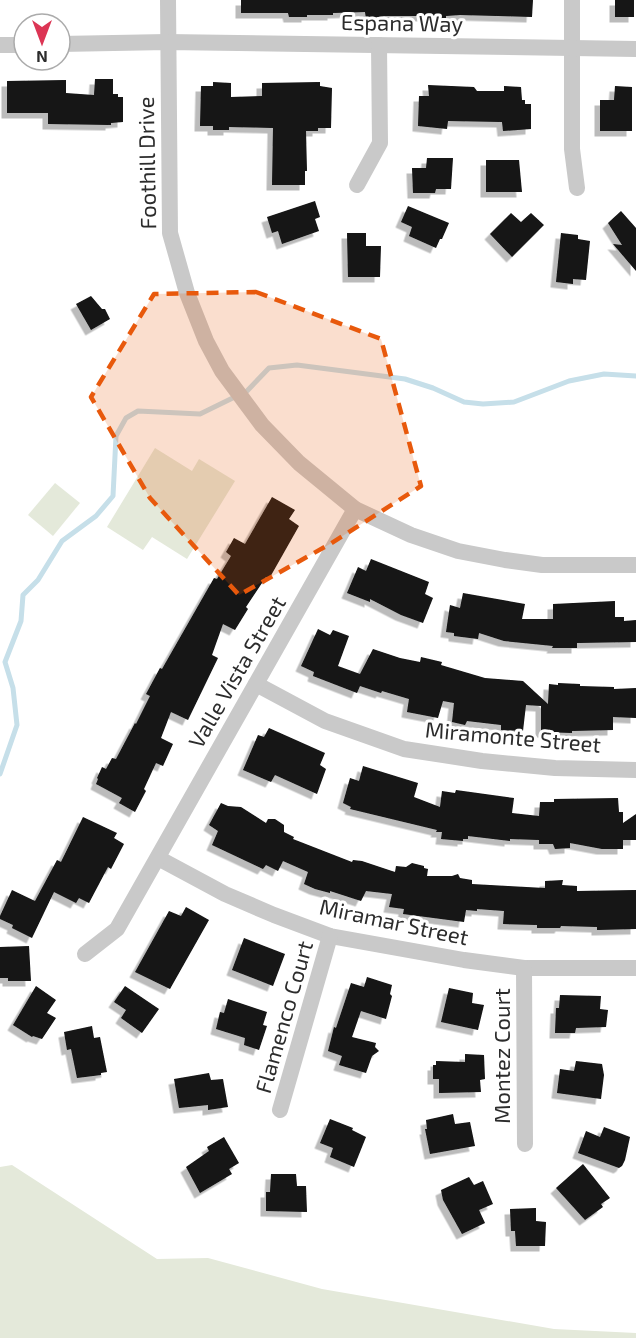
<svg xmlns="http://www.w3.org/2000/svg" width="636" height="1338" viewBox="0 0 636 1338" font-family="'Exo 2',sans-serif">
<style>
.green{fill:#e4e9da}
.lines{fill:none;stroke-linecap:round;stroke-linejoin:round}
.stream{stroke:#c6dfe9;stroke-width:5}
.building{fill:#131313;filter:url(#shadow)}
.minor{stroke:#c9c9c9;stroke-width:16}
.marked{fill:#e8590c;fill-opacity:0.2;stroke:#e8590c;stroke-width:4.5;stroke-dasharray:12 8;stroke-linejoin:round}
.labels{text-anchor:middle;stroke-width:6;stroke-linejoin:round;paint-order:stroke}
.street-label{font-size:22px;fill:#2c2c2c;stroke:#fff}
</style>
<defs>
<filter id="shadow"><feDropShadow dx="-5.5" dy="5.5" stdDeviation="0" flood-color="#0004"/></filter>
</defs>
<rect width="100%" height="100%" fill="#fff"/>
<g class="green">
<path d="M155,448L192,471L199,459L235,481L187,559L152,537L143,550L107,527Z"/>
<path d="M55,483L80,503L53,536L28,515Z"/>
<path d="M12,1165L157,1259L208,1258L322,1289L554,1329L636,1333V1338H0V1167Z"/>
</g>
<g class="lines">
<path class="stream" d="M0,774L17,725L13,688L5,662L21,621L23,595L38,580L62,541L96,516L113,496L116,436L126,418L138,411L200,414L247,391L269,368L297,365L405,379L433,388L464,402L483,404L514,402L569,381L604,374L636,376"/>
</g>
<g class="building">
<path d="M241,0H533L532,17L460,15L446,16V19H428V16H384L366,19L365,12L333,13V15H307V17H289L288,13H241Z"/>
<rect x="615" y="0" width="19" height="17"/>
<path d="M95,79H113V94H118V97H123V122L111,123V125L48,124V113H7V81L66,80V93L94,95Z"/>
<path d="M213,82L231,83V97L262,96V83L320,82V86L332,88L331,128H318V131H306L307,171H305V185H272L273,128L229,127V130H213V126H200L201,86H213Z"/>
<path d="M428,85L474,87L477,91H504V86L521,87L522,100H525V104H531V129L503,131L502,122L448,121L447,129L418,126L419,96H429Z"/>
<path d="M615,86L632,87V131H600V100H614Z"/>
<path d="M427,158H453L451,189H436L435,193H413L412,168H426Z"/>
<path d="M486,160H519L522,192H486Z"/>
<path d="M315,201L320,217L315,219L319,231L282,244L278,231L272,233L267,217Z"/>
<path d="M408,206L449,223L442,239H440L436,248L409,236L412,227L401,222Z"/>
<path d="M621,211L636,228V271L613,244L622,245L608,223Z"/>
<path d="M511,213L521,222L531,213L544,225L512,257L490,234Z"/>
<path d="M347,233H366V246H381L380,277H348Z"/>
<path d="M561,233L578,235V239L590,241L586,280L573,279V284L556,282Z"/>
<path d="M91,296L102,309H105L110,319L91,330L76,304Z"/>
<path d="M272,497L295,510L289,519L299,526L269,579L266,577L246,607L248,609L235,630L223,624L212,655L218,658L188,720L171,712L161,738L173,744L163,766L156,763L144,789L146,791L135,812L119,803L122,798L96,784L98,779L97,778L102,767L106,769L112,758L116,759L135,723L136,724L150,696L146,694L160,668L162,669L214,578L217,579L231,556L226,552L234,538L245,544Z"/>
<path d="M371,559L429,582L425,594L433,598L423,623L401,615L370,599V602L347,593L358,567L366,571Z"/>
<path d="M463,593L525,604L522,619H553V604L615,601V617H624V621L636,620V642L577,643V648H552L553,646L504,641L479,633L478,639L454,636V633L446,632L450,605L460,608Z"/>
<path d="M318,629L330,635L333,630L349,636L338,666L360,674L373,649L400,658L420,662L421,657L442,662L441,665L485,678L523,681L548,704L549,684L558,685V683L580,684V686L614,687V689L636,688V718L613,717V730L572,731V733L541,732V706L526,705L523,731L501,730V725L467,721L465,725L452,722L454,703L443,701L438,718L407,712L409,699L382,691L381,693L360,686L357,693L313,676L314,672L301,666Z"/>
<path d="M269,728L325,753L320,765L326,769L317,794L275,775L271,782L243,770L258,735L264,737Z"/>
<path d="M363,766L418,783L414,797L440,807L442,791L455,793L456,790L514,798L512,813L539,816L540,802H554V799L618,798L619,812H623V823L636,814V840H623V849H602L570,843V848L555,849L553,844H539V840L510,839V841L468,836V839H463V841L441,839L442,832H436L437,830L350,809L351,807L343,803L350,778L359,781Z"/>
<path d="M221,803L228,806L241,807L266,823L268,819H275L284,825V832L294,837L293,839L352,862L353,860L362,861L395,872L396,866L406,867L412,863L424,866V868L428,869L427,876H452L458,874L460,878L472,880V884L545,888V881L563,880L562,885L577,886V891L636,890V929L597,930V927L561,926L560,928H537V925L503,924L504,911L477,909V911L466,910L464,922L403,914L404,909L389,907L392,894L366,891L361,901L330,891V893L315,889L304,884L308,872L283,861L278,871L266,865L263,869L212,845L218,831L209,825Z"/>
<path d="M83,817L117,833L114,838L124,844L111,869L108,867L89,903L79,898L76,903L54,892L32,938L12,928L13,925L0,919V916L12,890L35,901L57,860L61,862Z"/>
<path d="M186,907L209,920L170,989L135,972L169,911L181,916Z"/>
<path d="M244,938L285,954L273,986L232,970Z"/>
<path d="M29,946L31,981H8V978H0V947Z"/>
<path d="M367,977L392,985L390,994L392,996L386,1019L361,1011L352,1037L376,1043L375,1047L379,1051L372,1056L366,1073L339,1065L342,1056L328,1051L334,1027L336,1028L351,983L364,987Z"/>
<path d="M36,986L56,1000L47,1013L56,1018L42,1039L33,1036L32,1037L13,1025Z"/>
<path d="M125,986L159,1009L142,1033L121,1018L126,1010L114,1002Z"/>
<path d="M449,988L473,993L472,1003L484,1005L478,1030L441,1022Z"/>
<path d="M560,995L601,996L600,1009L608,1010L606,1027L576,1028L575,1033H555L556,1008H559Z"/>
<path d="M228,999L267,1012L263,1025L267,1026L259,1050L244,1045L245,1038L216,1029L220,1012L224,1013Z"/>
<path d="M92,1026L94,1038L100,1037L107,1072L101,1073V1075L77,1078L71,1049L67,1050L64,1032Z"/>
<path d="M465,1054L484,1055L485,1079L480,1080L481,1092L439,1093V1079H433V1065H436V1061L465,1062Z"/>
<path d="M576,1061L602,1064L604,1075L601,1099L557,1093L560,1069L574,1071Z"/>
<path d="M209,1073L211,1080L223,1079L228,1107L208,1110V1105L179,1108L174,1079Z"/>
<path d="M453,1114L455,1124L470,1122L475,1146L430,1154L425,1129H427L426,1120Z"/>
<path d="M330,1119L353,1128L352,1130L366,1137L354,1167L330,1157L333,1148L320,1143Z"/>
<path d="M604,1127L630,1137L625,1160L622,1166L619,1168L578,1153L586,1131L600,1137Z"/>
<path d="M224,1137L239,1163L229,1169L232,1174L200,1193L186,1167L209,1151L207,1147Z"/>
<path d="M583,1164L610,1198L601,1204L603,1207L585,1220L556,1188Z"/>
<path d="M271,1174H296L297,1186H306L307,1212L266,1211V1192H270Z"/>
<path d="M469,1177L474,1185L483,1181L493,1204L479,1210L485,1223L462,1234L443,1200L441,1190Z"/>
<path d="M536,1208V1221L546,1222L545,1246H516L515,1231H511L510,1209Z"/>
</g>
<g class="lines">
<g class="minor">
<path d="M168,0L170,233L187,293L206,341L222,371L262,425L299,463L355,509L411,535L458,551L505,560L542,565H636"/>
<path d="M572,0V149L577,188"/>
<path d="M60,44L167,42L636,49"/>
<path d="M0,45H24"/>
<path d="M357,185L380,143L379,45"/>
<path d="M256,684L325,721L404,749L482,761L555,768L636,770"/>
<path d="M158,858L225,894L274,915L330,936L464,960L524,968H636"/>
<path d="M85,954L117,929L355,509"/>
<path d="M524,968L525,1144"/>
<path d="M280,1110L330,936"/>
</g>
</g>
<path class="marked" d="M256,292L381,339L421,486L330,544L239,595L150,498L91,397L154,294Z"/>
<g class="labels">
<g class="street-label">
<text transform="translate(402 23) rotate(1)" y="8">Espana Way</text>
<text transform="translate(147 163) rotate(-91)" y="8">Foothill Drive</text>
<text transform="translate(237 672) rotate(-60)" y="8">Valle Vista Street</text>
<text transform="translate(513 737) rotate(5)" y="8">Miramonte Street</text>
<text transform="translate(394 922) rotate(12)" y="8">Miramar Street</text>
<text transform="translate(284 1017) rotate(-74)" y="8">Flamenco Court</text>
<text transform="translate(502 1056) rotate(-90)" y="8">Montez Court</text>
</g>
</g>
<g transform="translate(42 42) rotate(180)"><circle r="28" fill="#ffffff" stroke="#ababab" stroke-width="1.5"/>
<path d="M0-4.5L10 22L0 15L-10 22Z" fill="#dc3554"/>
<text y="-9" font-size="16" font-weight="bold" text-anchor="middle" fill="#2c2c2c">N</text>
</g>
</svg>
